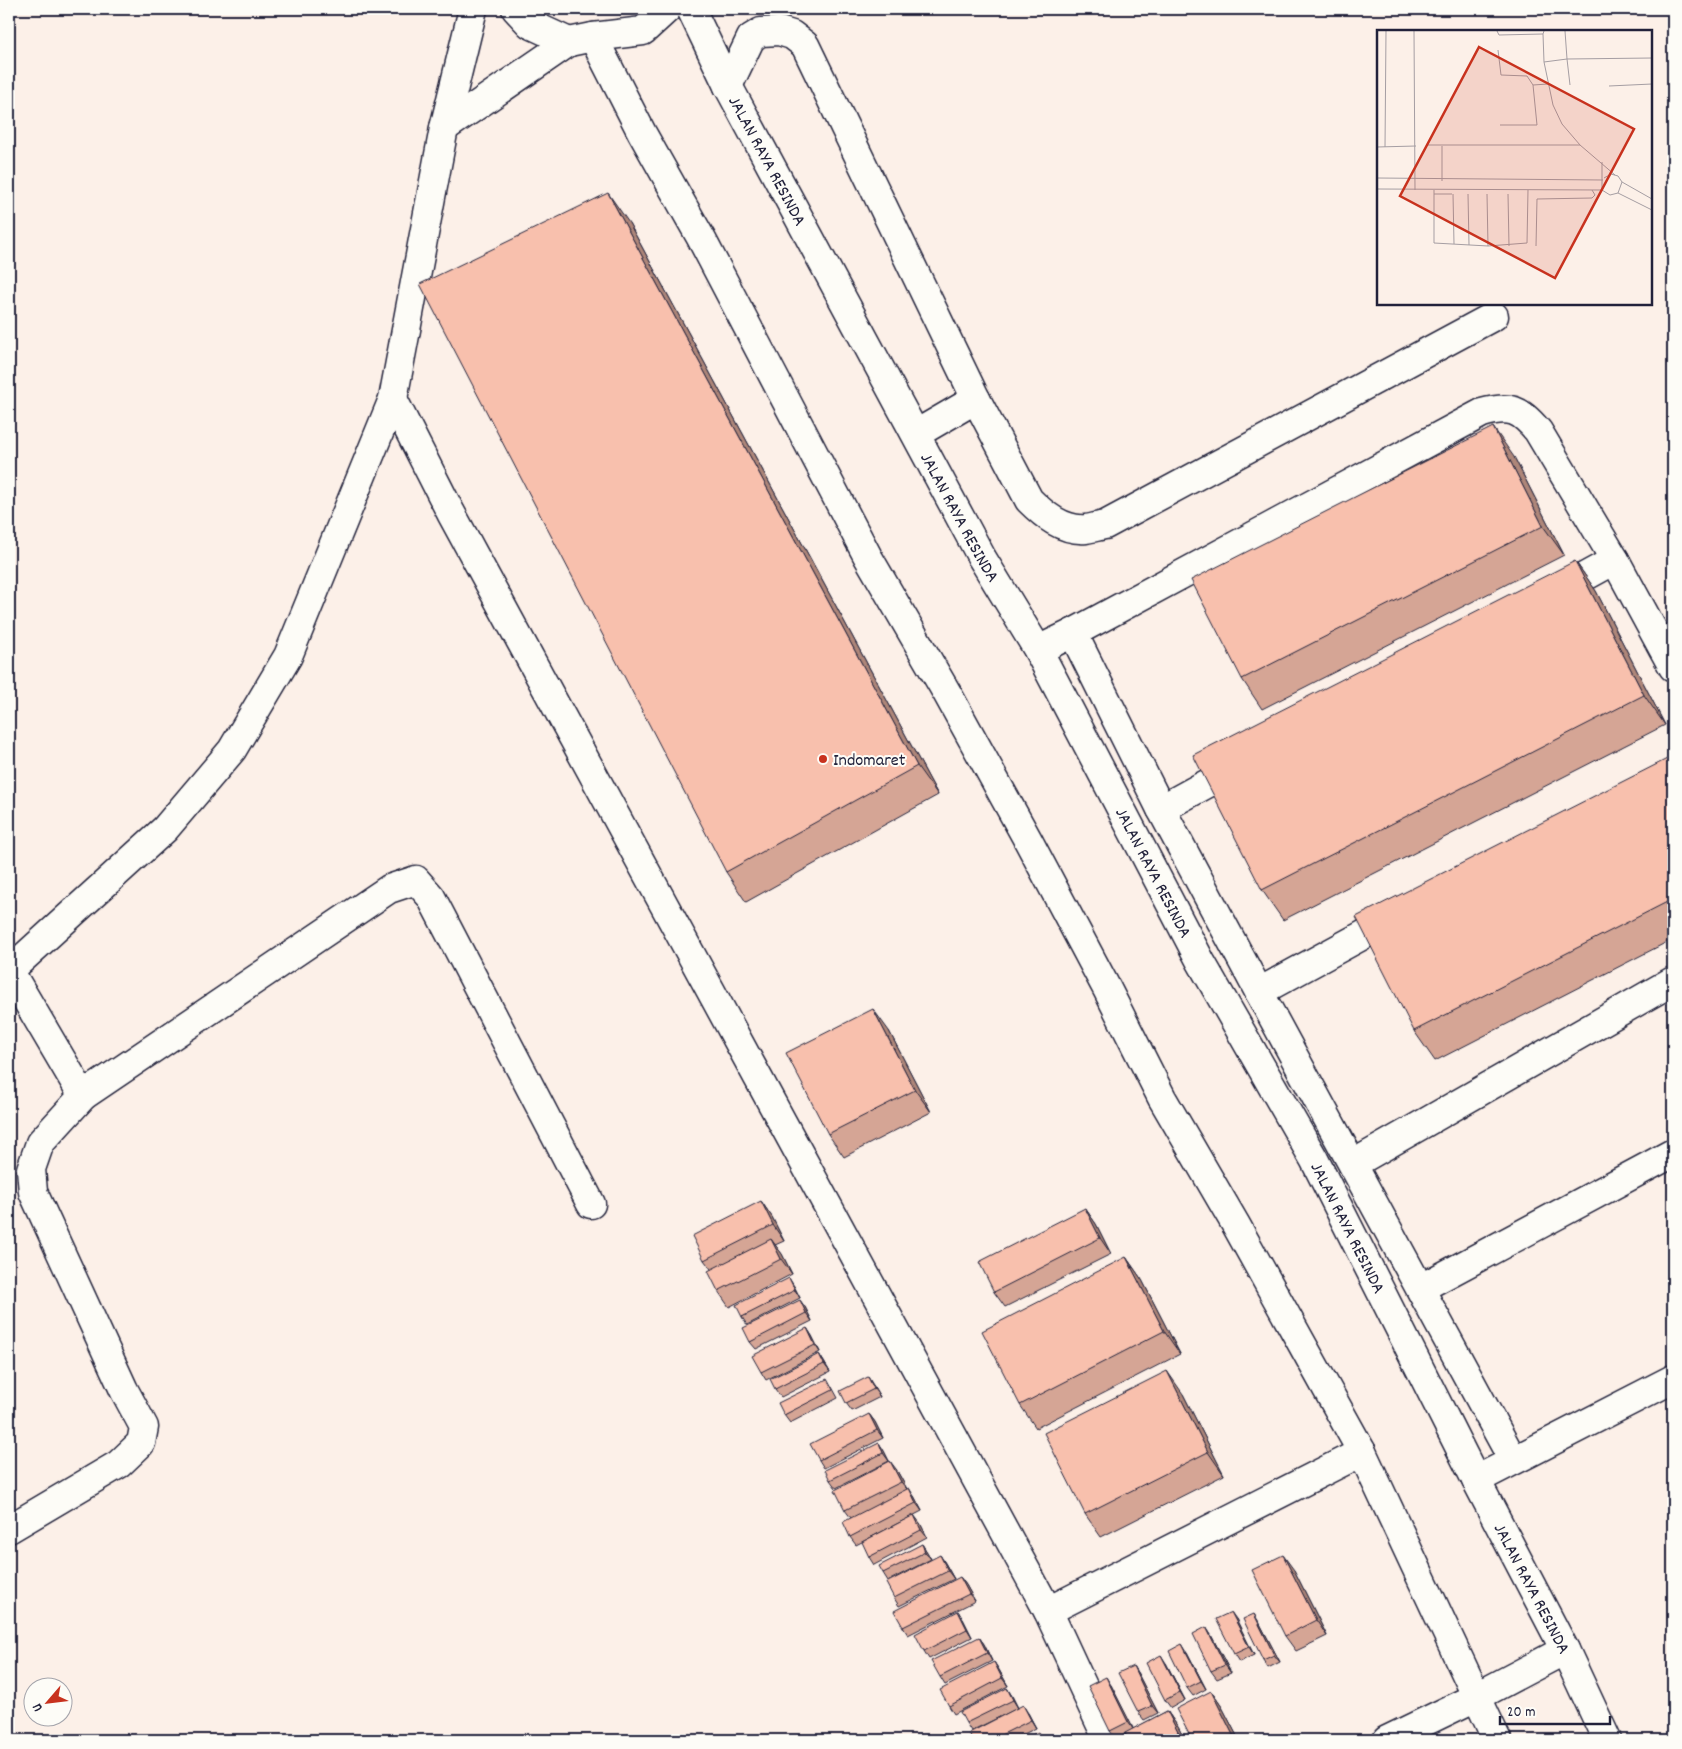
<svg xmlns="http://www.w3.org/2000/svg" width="1682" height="1749" viewBox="0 0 1682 1749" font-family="Dekko,sans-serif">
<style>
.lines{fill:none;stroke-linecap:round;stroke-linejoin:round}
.minor-casing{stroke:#22223b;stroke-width:31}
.minor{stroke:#fdfcf7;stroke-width:28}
.wall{fill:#d5a595;stroke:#22223b}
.shaded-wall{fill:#ae8679;stroke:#22223b}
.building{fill:#f8c0ad;stroke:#22223b}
.poi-dot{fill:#c8321e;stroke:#fdfcf7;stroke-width:2}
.labels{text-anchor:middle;stroke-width:4;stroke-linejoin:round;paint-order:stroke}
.street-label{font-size:18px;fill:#22223b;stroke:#fdfcf7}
.poi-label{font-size:18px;fill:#22223b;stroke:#fdfcf7;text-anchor:start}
.inset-road{fill:none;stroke:#a59ea3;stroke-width:1}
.view{fill:#c8321e;fill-opacity:0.15;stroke:#c8321e;stroke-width:2.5}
.inset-edge{fill:none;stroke:#22223b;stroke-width:2.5}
</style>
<rect width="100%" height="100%" fill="#fcf0e8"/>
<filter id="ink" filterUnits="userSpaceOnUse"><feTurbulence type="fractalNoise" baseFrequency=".02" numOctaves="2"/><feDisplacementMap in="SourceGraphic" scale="10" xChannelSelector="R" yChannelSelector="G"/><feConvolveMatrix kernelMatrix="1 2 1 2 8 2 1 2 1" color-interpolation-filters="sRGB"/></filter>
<g filter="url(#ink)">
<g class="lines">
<defs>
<g id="minor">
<path d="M516,9L530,24L569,42L593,37L643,31L667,9"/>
<path id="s1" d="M691,9L728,86L982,558L1038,650L1201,962L1314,1159L1476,1480L1565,1650L1607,1740"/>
<path d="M593,37L642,133L701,238L868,557L947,693L1029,842L1107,989L1162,1098L1236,1225L1362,1452L1497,1740"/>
<path d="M728,86L751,38L761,32L779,31L792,35L805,45L976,399L1029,500C1044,515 1063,531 1086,529C1092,528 1099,526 1105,525L1494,316"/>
<path d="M444,128L569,42"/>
<path d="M393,399L451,513L1048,1611L1107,1738"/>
<path d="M916,434L976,399"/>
<path d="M1553,594L1615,560"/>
<path d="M1073,633L1161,809L1259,992L1513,1460"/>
<path d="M1038,650L1073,633L1482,413C1510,405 1520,409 1538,431L1615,560L1673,667"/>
<path d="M1161,809L1241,765"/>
<path d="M9,971L165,829L232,750L288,656L393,399L444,128L473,9"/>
<path d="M1259,992L1398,916"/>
<path d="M83,1096L389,889L416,880L431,897L591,1204"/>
<path d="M1353,1164L1673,981"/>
<path d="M1421,1288L1673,1153"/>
<path d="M1476,1480L1673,1379"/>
<path d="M9,1529L119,1464L141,1443L144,1427L124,1390L33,1192L31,1169L40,1143L83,1096L9,970"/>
<path d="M1048,1611L1362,1452"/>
<path d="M1387,1740L1476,1697L1565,1650"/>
</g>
</defs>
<use href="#minor" class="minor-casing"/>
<use href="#minor" class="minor"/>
</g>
<g class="wall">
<path d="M629,223L938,795L746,902L726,872Z"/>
<path d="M1514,457L1564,555L1262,709L1242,679Z"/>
<path d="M1575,561L1596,591L1665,725L1283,920L1262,890Z"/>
<path d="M1673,756V939L1435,1061L1414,1031Z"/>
<path d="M889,1031L931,1112L844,1157L828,1134Z"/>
<path d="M761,1201L772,1217L784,1241L775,1245L782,1254L792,1274L729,1307L718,1291L711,1269L704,1260Z"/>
<path d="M1085,1208L1096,1224L1111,1254L1005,1307L994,1292Z"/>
<path d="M1126,1257L1142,1280L1180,1354L1036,1428L1020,1405Z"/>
<path d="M794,1286L800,1298L747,1325L742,1317Z"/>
<path d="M805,1307L812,1321L756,1349L750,1342Z"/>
<path d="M807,1328L812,1336L820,1352L766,1380L761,1372Z"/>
<path d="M819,1354L824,1362L830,1372L781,1397L775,1389Z"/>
<path d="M873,1385L880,1397L852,1411L846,1403Z"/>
<path d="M832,1387L838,1398L790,1423L784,1415Z"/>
<path d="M1183,1394L1224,1475L1101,1537L1085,1514Z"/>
<path d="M869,1414L875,1422L883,1438L824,1468L819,1460Z"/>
<path d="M879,1443L884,1451L889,1461L836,1488L830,1480Z"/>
<path d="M896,1469L907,1489L914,1496L922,1511L856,1545L850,1537L851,1518L845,1510Z"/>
<path d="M920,1523L927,1537L874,1565L869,1557Z"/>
<path d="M922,1544L927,1552L931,1559L888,1581L883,1573Z"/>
<path d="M940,1555L945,1563L954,1579L899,1606L894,1598Z"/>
<path d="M1294,1570L1327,1636L1296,1651L1285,1636Z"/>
<path d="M960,1577L966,1585L975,1601L908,1635L903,1627Z"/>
<path d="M963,1619L972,1637L929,1659L924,1651Z"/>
<path d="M1236,1619L1254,1655L1239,1662L1234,1654Z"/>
<path d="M1259,1622L1280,1662L1268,1668L1263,1660Z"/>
<path d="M1206,1627L1211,1635L1231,1673L1217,1679L1211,1671Z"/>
<path d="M979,1637L984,1644L992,1661L945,1685L940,1677Z"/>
<path d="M1187,1652L1206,1689L1193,1696L1187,1688Z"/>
<path d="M994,1662L999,1670L1008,1686L954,1714L949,1706Z"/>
<path d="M1166,1663L1185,1700L1171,1708L1165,1700Z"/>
<path d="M1133,1666L1138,1674L1158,1713L1144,1720L1138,1712Z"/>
<path d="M1111,1685L1133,1729L1167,1711L1178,1727L1185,1740H1129L1125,1734L1116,1739L1110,1731Z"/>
<path d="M1007,1688L1012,1696L1018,1708L971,1731L966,1723Z"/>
<path d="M1211,1691L1222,1707L1239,1740H1192Z"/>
<path d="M1028,1713L1036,1728L1012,1740H973Z"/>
</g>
<g class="shaded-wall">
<path d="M608,193L629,223L938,795L917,766Z"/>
<path d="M1493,427L1514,457L1564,555L1543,526Z"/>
<path d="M1575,561L1596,591L1665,725L1644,695Z"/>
<path d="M873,1009L889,1031L931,1112L915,1090Z"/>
<path d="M761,1201L772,1217L784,1241L773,1225Z"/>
<path d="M1085,1208L1096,1224L1111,1254L1100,1238Z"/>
<path d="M771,1239L782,1254L792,1274L781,1259Z"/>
<path d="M1126,1257L1142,1280L1180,1354L1164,1331Z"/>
<path d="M789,1278L794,1286L800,1298L795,1290Z"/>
<path d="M800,1300L805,1307L812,1321L806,1313Z"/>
<path d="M807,1328L812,1336L820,1352L815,1345Z"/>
<path d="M819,1354L824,1362L830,1372L824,1364Z"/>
<path d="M1167,1371L1183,1394L1224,1475L1208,1452Z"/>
<path d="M868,1377L873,1385L880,1397L874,1389Z"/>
<path d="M869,1414L875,1422L883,1438L877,1430Z"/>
<path d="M879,1443L884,1451L889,1461L883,1453Z"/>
<path d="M890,1461L896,1469L907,1489L901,1482Z"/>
<path d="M909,1488L914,1496L922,1511L916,1503Z"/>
<path d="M914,1515L920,1523L927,1537L921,1530Z"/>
<path d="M922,1544L927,1552L931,1559L925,1552Z"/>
<path d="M940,1555L945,1563L954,1579L948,1571Z"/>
<path d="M1283,1555L1294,1570L1327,1636L1316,1620Z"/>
<path d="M960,1577L966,1585L975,1601L969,1594Z"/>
<path d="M958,1611L963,1619L972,1637L967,1629Z"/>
<path d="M1231,1612L1236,1619L1254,1655L1249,1647Z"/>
<path d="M1254,1614L1259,1622L1280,1662L1274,1655Z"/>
<path d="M1206,1627L1211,1635L1231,1673L1225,1665Z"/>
<path d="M979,1637L984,1644L992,1661L987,1653Z"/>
<path d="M1182,1644L1187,1652L1206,1689L1201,1681Z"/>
<path d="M1161,1655L1166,1663L1185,1700L1180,1692Z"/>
<path d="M994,1662L999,1670L1008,1686L1002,1678Z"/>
<path d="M1133,1666L1138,1674L1158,1713L1152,1706Z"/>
<path d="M1106,1677L1111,1685L1134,1730L1128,1722Z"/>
<path d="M1007,1688L1012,1696L1018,1708L1013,1700Z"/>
<path d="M1211,1691L1222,1707L1239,1740H1237L1234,1737Z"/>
<path d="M1023,1705L1028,1713L1036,1728L1031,1720Z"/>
<path d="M1167,1711L1178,1727L1185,1740H1182Z"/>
</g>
<g class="building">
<path d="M608,193L917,766L726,872L420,284Z"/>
<path d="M1493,427L1543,526L1242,679L1191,580Z"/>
<path d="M1575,561L1644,695L1262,890L1193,755Z"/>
<path d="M1673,756V899L1414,1031L1356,917Z"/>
<path d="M873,1009L915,1090L828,1134L786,1053Z"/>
<path d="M761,1201L773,1225L704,1260L692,1236Z"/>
<path d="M1085,1208L1100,1238L994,1292L979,1262Z"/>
<path d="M771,1239L781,1259L718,1291L708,1271Z"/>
<path d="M1126,1257L1164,1331L1020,1405L982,1331Z"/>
<path d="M789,1278L795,1290L742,1317L736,1305Z"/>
<path d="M800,1300L806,1313L750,1342L743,1328Z"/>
<path d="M807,1328L815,1345L761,1372L752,1356Z"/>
<path d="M819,1354L824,1364L775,1389L770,1379Z"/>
<path d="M1167,1371L1208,1452L1085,1514L1044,1433Z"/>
<path d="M868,1377L874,1389L846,1403L840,1391Z"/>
<path d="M827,1379L833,1390L784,1415L778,1403Z"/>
<path d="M869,1414L877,1430L819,1460L810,1444Z"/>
<path d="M879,1443L883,1453L830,1480L825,1470Z"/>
<path d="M890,1461L901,1482L845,1510L835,1490Z"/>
<path d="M909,1488L916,1503L850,1537L843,1522Z"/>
<path d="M914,1515L921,1530L869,1557L862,1542Z"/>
<path d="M922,1544L925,1552L883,1573L879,1566Z"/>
<path d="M940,1555L948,1571L894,1598L886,1583Z"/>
<path d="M1283,1555L1316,1620L1285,1636L1252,1570Z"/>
<path d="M960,1577L969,1594L903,1627L894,1611Z"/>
<path d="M958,1611L967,1629L924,1651L915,1634Z"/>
<path d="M1231,1612L1249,1647L1234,1654L1216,1619Z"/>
<path d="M1254,1614L1274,1655L1263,1660L1243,1619Z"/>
<path d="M1206,1627L1225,1665L1211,1671L1193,1634Z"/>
<path d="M979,1637L987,1653L940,1677L931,1661Z"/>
<path d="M1182,1644L1201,1681L1187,1688L1169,1651Z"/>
<path d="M1161,1655L1180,1692L1165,1700L1146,1663Z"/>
<path d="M994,1662L1002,1678L949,1706L940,1690Z"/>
<path d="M1133,1666L1152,1706L1138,1712L1118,1673Z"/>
<path d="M1106,1677L1128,1722L1110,1731L1088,1686Z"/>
<path d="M1007,1688L1013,1700L966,1723L960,1712Z"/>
<path d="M1211,1691L1234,1737L1227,1740H1192L1176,1709Z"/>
<path d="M1023,1705L1031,1720L991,1740H973L969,1733Z"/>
<path d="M1167,1711L1182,1740H1129L1125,1733Z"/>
<path d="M1038,1732L1043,1740H1022Z"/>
</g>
</g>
<circle class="poi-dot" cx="823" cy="759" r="5"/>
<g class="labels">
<g class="street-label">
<text dy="6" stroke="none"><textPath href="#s1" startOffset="170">JALAN RAYA RESINDA</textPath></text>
<text dy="6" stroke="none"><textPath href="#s1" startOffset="575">JALAN RAYA RESINDA</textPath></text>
<text dy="6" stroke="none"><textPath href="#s1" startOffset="980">JALAN RAYA RESINDA</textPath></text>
<text dy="6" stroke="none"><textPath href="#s1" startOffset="1385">JALAN RAYA RESINDA</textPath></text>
<text dy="6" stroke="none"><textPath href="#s1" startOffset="1790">JALAN RAYA RESINDA</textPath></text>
</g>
<g class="poi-label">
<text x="833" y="765">Indomaret</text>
</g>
</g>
<g transform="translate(1377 30)">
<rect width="275" height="275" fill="#fcf0e8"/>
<path class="inset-road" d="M37,1L38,160M120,1L122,5L166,4L167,1M188,1L190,29L275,28M166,4L167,32M121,20L124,45L150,46L156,55L171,54M193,55L190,29L167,32L176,75L185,94L203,115L238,145M232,56L275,54M123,95H160L156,55M51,115H203M0,117L39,116M8,117L9,1M225,132V160L233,165L241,163L245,152L241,146L234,144L227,148M0,148L226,150M65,151V116M245,152L275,169M0,159L225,160M57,160V213L111,216L150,213L151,160M241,163L275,180M57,164H75M76,164L77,214M91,164L92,215M110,164L111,216M131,164L132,216M159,216L160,169L215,168L218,165L215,160"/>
<path class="view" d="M102,17L257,99L178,248L23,166Z"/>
<rect width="275" height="275" class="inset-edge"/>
</g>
<rect width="1682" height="1749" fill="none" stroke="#fdfcf7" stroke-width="30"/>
<rect x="15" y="15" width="1652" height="1719" fill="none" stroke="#22223b" stroke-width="2" filter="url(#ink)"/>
<g transform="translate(48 1702) rotate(242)"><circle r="24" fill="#fdfcf7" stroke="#a5a5ac"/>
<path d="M0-4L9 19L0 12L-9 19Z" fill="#c8321e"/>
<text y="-8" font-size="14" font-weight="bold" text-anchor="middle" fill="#22223b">U</text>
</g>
<path d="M1500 1716v8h110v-8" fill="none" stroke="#22223b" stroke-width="2.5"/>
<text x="1507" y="1716" font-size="15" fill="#22223b" stroke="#fdfcf7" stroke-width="4" paint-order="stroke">20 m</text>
</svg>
